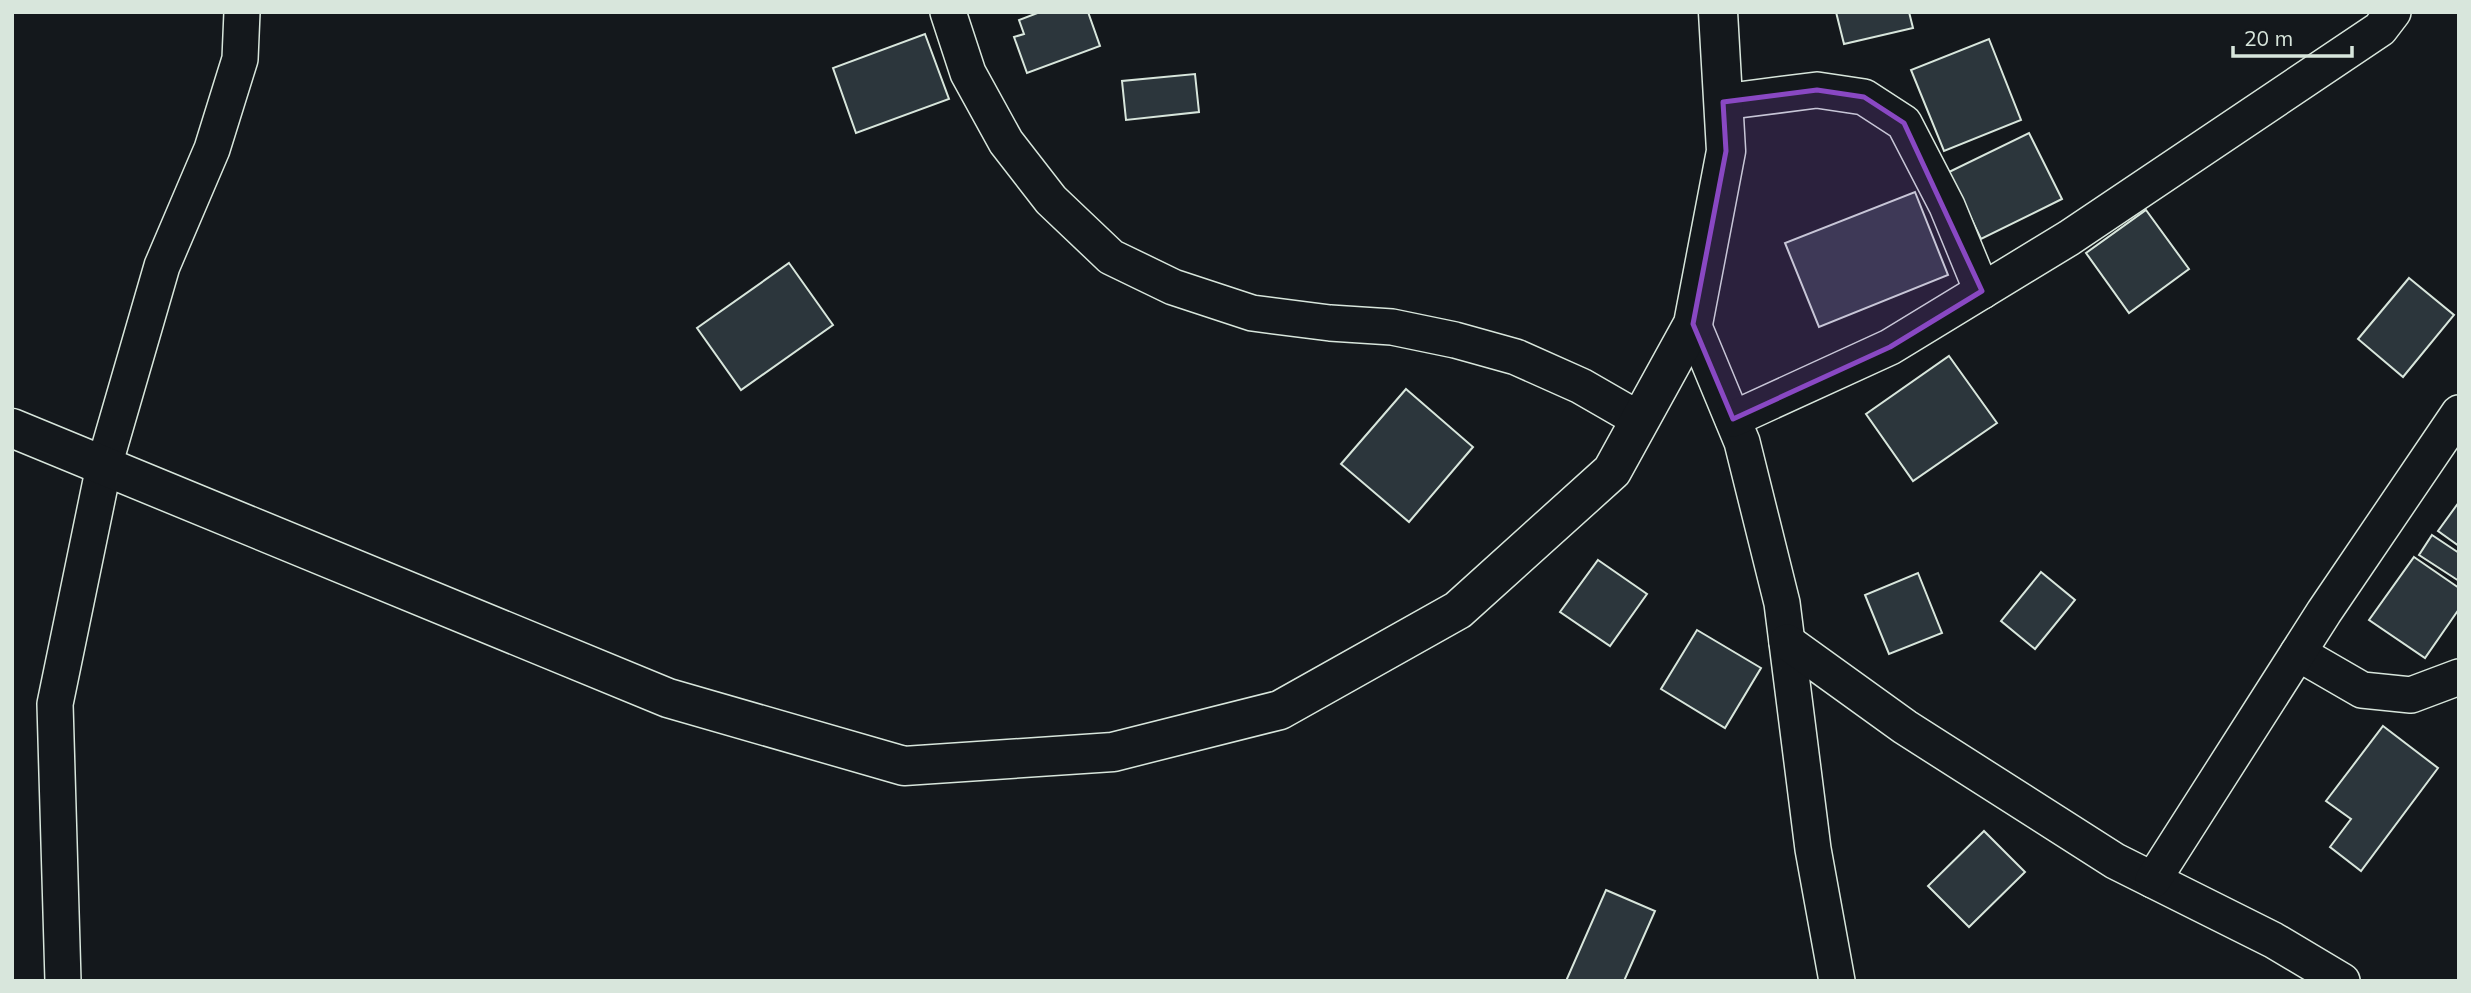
<svg xmlns="http://www.w3.org/2000/svg" width="2471" height="993" viewBox="0 0 2471 993" font-family="Mulish,sans-serif">
<style>
.building{fill:#2c363c;stroke:#d8e6dc;stroke-width:2}
.lines{fill:none;stroke-linecap:round;stroke-linejoin:round}
.street-casing{stroke:#d8e6dc;stroke-width:38}
.secondary-casing{stroke:#d8e6dc;stroke-width:41}
.street{stroke:#14181c;stroke-width:35}
.secondary{stroke:#14181c;stroke-width:38}
.marked{fill:#8948c3;fill-opacity:0.2;stroke:#8948c3;stroke-width:5;stroke-linejoin:round}
</style>
<rect width="100%" height="100%" fill="#14181c"/>
<g class="building">
<path d="M1040,12H1088L1100,46L1027,73L1014,37L1024,34L1019,20Z"/>
<path d="M1836,12H1909L1913,28L1844,44Z"/>
<path d="M925,34L949,99L856,133L833,68Z"/>
<path d="M1989,39L2021,120L1944,151L1911,70Z"/>
<path d="M1195,74L1199,112L1126,120L1122,81Z"/>
<path d="M2029,133L2062,199L1981,239L1949,172Z"/>
<path d="M1915,192L1948,275L1819,327L1785,243Z"/>
<path d="M2146,210L2189,269L2129,313L2086,253Z"/>
<path d="M789,263L833,325L741,390L697,328Z"/>
<path d="M2409,278L2454,315L2403,377L2358,339Z"/>
<path d="M1949,356L1997,423L1913,481L1866,414Z"/>
<path d="M1406,389L1473,447L1409,522L1341,464Z"/>
<path d="M2459,502V546L2438,531Z"/>
<path d="M2432,535L2459,553V581L2419,555Z"/>
<path d="M2414,557L2459,588V609L2425,658L2369,620Z"/>
<path d="M1598,560L1647,594L1610,646L1560,612Z"/>
<path d="M2041,572L2075,600L2035,649L2001,621Z"/>
<path d="M1918,573L1942,633L1889,654L1865,595Z"/>
<path d="M1697,630L1761,668L1725,728L1661,689Z"/>
<path d="M2383,726L2438,768L2361,871L2330,847L2351,819L2326,801Z"/>
<path d="M1984,831L2025,872L1969,927L1928,886Z"/>
<path d="M1606,890L1655,911L1624,981H1566Z"/>
</g>
<g class="lines">
<defs>
<g id="street">
<path d="M948,12L968,73L1006,142L1051,200L1111,257L1173,287L1252,313L1330,323L1392,327L1455,340L1516,357L1581,386L1640,420"/>
<path d="M1723,102L1817,90L1864,97L1904,123L1947,206L1982,291"/>
<path d="M1693,324L1742,442L1782,603L1813,849L1837,981"/>
<path d="M1733,419L1890,347L2069,238L2380,29L2393,12"/>
<path d="M1787,642L1905,727L2115,861L2273,940L2342,981"/>
<path d="M2298,653L2362,690L2411,695L2459,677"/>
<path d="M2153,880L2324,612L2459,413"/>
<path d="M63,981L55,704L104,466L162,266L212,149L240,59L242,12"/>
</g>
<path id="secondary" d="M12,428L668,698L904,766L1113,752L1280,710L1458,610L1612,471L1693,324L1726,151L1718,12"/>
</defs>
<use href="#street" class="street-casing"/>
<use href="#secondary" class="secondary-casing"/>
<use href="#street" class="street"/>
<use href="#secondary" class="secondary"/>
</g>
<path class="marked" d="M1817,90L1864,97L1904,123L1982,291L1890,347L1733,419L1693,324L1726,151L1723,102Z"/>
<rect width="2471" height="993" fill="none" stroke="#d8e6dc" stroke-width="28"/>
<path d="M2233 46v10h119v-10" fill="none" stroke="#d8e6dc" stroke-width="3.5"/>
<text x="2244" y="46" font-size="21" fill="#d8e6dc" stroke="#14181c" stroke-width="5" paint-order="stroke">20 m</text>
</svg>
